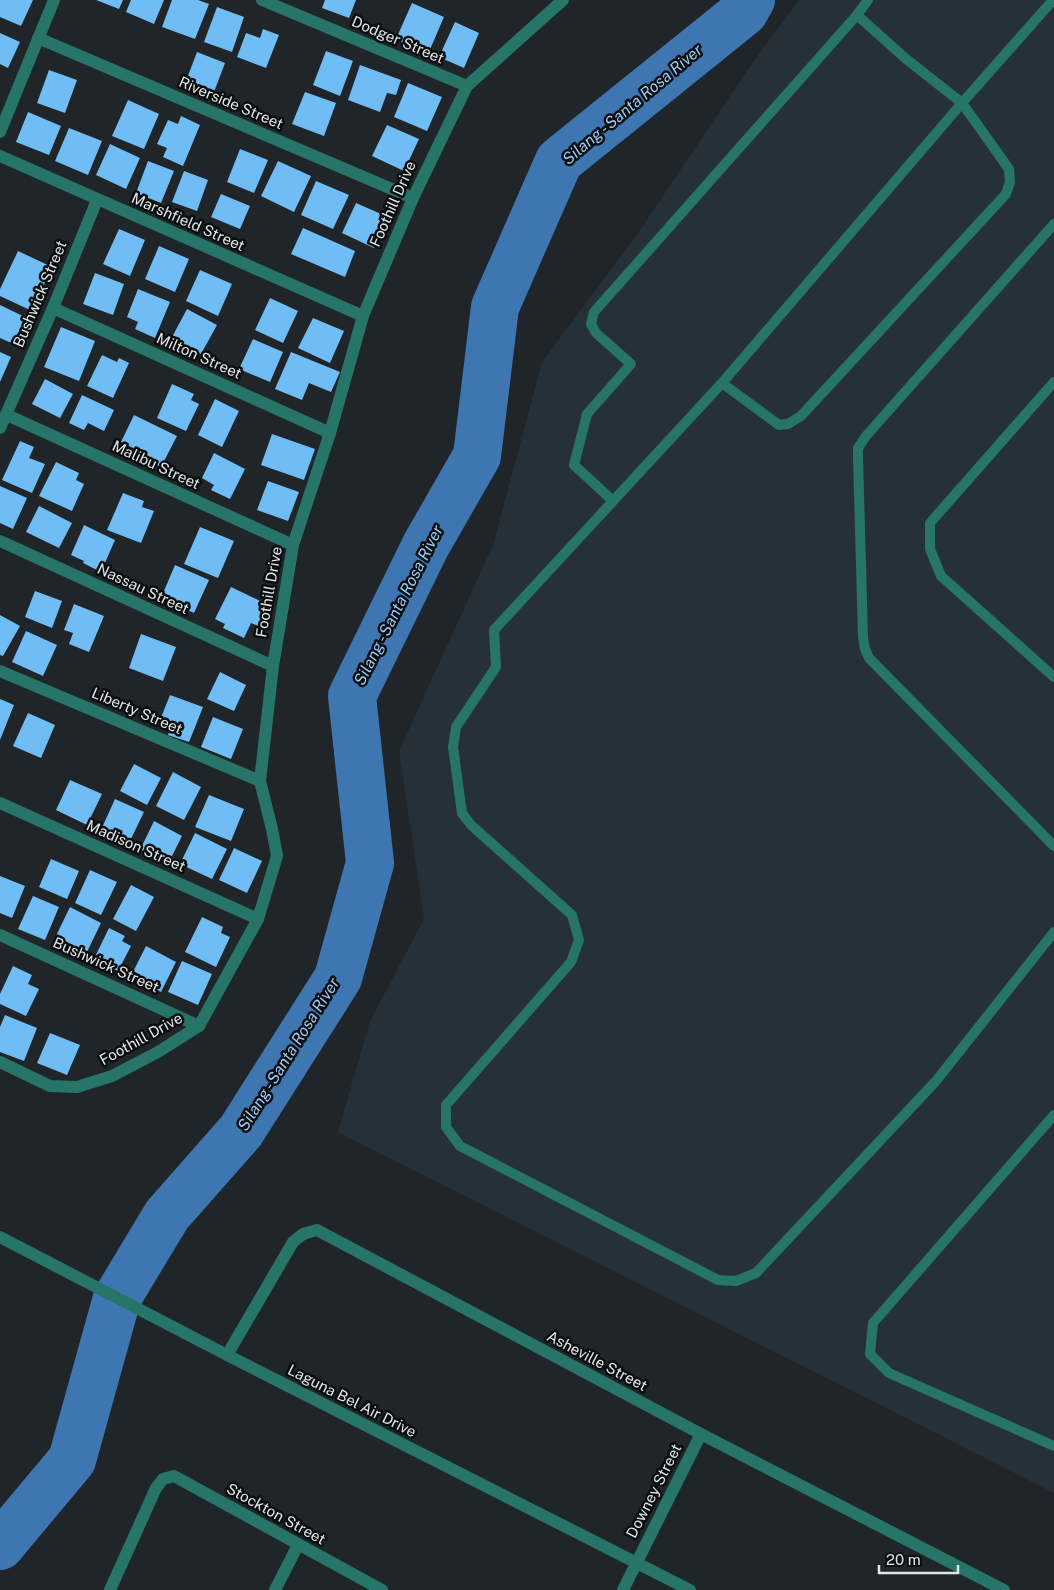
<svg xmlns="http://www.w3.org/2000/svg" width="1054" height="1590" viewBox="0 0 1054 1590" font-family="'Public Sans',sans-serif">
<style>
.built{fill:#263038}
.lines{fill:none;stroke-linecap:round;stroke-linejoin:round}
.river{stroke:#3e76b2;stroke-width:48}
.building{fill:#70bcf4}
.service{stroke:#277468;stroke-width:10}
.minor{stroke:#277468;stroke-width:12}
.labels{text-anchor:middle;stroke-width:5;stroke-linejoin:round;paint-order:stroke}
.street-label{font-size:15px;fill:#e1e5e8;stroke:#0b0e0f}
.water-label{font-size:16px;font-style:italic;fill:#9dc9fb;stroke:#0b0e0f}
</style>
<rect width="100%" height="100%" fill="#1f2529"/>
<path class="built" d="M799,0H1054V1493L338,1132L370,1021L424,919L399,751L493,545L542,362L638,233L753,62Z"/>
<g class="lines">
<path class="river" d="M0,1546L72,1460L117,1298L167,1215L241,1131L338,978L370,863L352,696L426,545L477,456L495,307L559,161L744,12L751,0"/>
</g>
<g class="building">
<path d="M0,0H33L21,26L0,17Z"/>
<path d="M96,0H123L119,9Z"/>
<path d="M131,0H164L154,24L126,12Z"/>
<path d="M172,0H198L209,4L195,39L162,27Z"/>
<path d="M325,0H356L349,18L322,8Z"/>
<path d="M412,3L444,17L428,54L396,39Z"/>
<path d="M217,7L244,17L232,52L204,42Z"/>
<path d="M455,22L479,33L464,68L439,57Z"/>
<path d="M263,29L279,35L266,68L237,57L246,33L260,38Z"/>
<path d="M0,33L20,42L8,68L0,64Z"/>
<path d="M326,51L353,61L340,96L313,85Z"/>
<path d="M197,52L225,63L214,92L186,81Z"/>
<path d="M360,65L401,80L396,95L387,93L380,112L348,100Z"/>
<path d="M49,70L77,80L65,113L37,103Z"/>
<path d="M408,83L442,97L427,131L394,117Z"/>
<path d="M305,92L336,103L324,136L292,124Z"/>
<path d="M128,100L159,114L144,149L112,136Z"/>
<path d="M28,112L61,126L49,155L16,142Z"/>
<path d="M181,116L200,125L183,166L163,157L167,148L157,144L168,120L178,124Z"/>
<path d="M387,125L419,139L404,171L372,156Z"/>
<path d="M69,128L102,141L88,175L55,161Z"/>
<path d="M110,144L140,158L126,189L96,175Z"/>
<path d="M240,149L268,160L254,193L227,182Z"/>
<path d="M148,161L174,171L161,203L136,193Z"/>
<path d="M278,161L311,176L294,212L261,196Z"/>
<path d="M184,171L208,180L197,211L172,202Z"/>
<path d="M316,181L349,195L333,229L301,215Z"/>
<path d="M221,194L250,206L240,229L211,217Z"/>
<path d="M356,203L388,217L374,248L342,233Z"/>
<path d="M303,228L355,251L345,277L291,254Z"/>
<path d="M119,229L145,240L130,276L103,264Z"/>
<path d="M159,246L189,259L175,292L145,279Z"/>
<path d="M18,251L52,267L32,311L0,296V289Z"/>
<path d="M200,270L232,284L218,316L186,301Z"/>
<path d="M95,273L124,284L113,315L83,304Z"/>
<path d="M138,289L170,302L155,338L135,329L138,322L127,317Z"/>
<path d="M270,298L298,311L283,343L255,330Z"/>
<path d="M0,305L29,319L16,345L0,338Z"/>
<path d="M187,309L217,325L201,354L171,339Z"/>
<path d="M313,318L344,331L330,363L298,348Z"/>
<path d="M61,327L95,341L79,381L44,367Z"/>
<path d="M253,339L283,352L270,382L239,369Z"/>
<path d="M0,352L11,357L0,382Z"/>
<path d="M291,352L340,372L331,392L309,383L302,400L275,389Z"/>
<path d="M102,355L117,362L119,358L129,363L113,398L87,386Z"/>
<path d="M45,379L73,394L60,418L32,404Z"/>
<path d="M172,384L194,394L191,400L199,404L186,431L157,418Z"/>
<path d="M82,395L114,410L104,431L88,423L84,430L69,423Z"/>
<path d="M215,399L239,411L222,447L198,435Z"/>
<path d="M134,415L177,436L161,467L142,458L145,454L121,442Z"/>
<path d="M272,434L315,449L304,480L261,465Z"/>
<path d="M20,441L34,447L29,458L45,464L32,493L2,480Z"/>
<path d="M214,453L245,469L230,499L211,490L214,485L202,478Z"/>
<path d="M56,462L79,473L76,480L84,484L72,511L39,496Z"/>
<path d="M268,481L299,492L288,521L257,510Z"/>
<path d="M0,486L27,498L13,529L0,523Z"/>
<path d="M123,493L144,501L142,507L154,511L141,543L107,530Z"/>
<path d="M39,506L72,523L59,548L26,532Z"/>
<path d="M84,525L115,540L101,572L83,563L84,561L71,555Z"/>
<path d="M200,527L234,541L218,578L184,564Z"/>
<path d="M175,565L209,580L194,613L161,598Z"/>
<path d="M231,587L271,606L261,627L251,623L244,638L223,628L225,624L215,619Z"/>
<path d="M35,591L62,601L52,628L25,617Z"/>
<path d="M74,604L104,616L89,652L69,644L73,633L64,630Z"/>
<path d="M0,615L20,626L3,656L0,655Z"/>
<path d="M26,631L57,645L43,676L12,662Z"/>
<path d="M141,634L176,647L163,681L129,668Z"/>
<path d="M220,672L246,685L234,711L207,699Z"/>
<path d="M170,695L203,707L189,742L168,735L170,729L158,725Z"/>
<path d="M0,699L14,705L0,740Z"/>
<path d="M28,713L55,725L41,758L13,746Z"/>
<path d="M213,717L243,729L231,759L201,747Z"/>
<path d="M134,764L161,778L147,805L120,791Z"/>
<path d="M173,772L201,787L184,820L156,806Z"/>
<path d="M70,780L102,794L87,825L56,810Z"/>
<path d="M209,795L244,809L231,841L195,827Z"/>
<path d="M115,799L144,812L128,845L100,832Z"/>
<path d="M154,821L182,836L168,864L140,850Z"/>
<path d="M195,833L227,849L212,879L180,864Z"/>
<path d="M234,848L262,861L247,893L219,880Z"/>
<path d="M51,859L79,871L67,899L39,887Z"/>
<path d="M90,870L117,882L101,915L75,903Z"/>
<path d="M0,876L25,886L12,918L0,913Z"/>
<path d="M131,885L154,897L136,931L113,919Z"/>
<path d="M33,896L59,907L45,940L18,929Z"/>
<path d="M70,907L101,923L85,956L54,940Z"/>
<path d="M202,917L223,927L221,933L230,937L216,967L185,952Z"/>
<path d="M109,928L125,936L122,941L131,946L118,971L108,966L107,970L92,963Z"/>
<path d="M146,946L176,962L161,992L131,976Z"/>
<path d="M182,961L212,974L198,1005L168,992Z"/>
<path d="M13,966L32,975L28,984L39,989L26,1016L0,1004V994Z"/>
<path d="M5,1015L37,1028L24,1061L0,1052V1027Z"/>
<path d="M50,1033L80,1045L67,1075L37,1063Z"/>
</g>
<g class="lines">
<g class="service">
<path d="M1053,0L962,103L722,383L494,630L496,667L456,727L453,747L462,813L471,825L572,915L579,940L571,962L446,1105V1127L460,1146L718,1280L736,1281L756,1273L936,1081L1054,932"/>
<path d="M1054,224L866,436L858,448V457L863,637L865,649L869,658L1054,846"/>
<path d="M1054,382L930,523V549L941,576L1054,677"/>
<path d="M722,383L779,425L788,424L801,416L1006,194L1010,182L1009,169L962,103L905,58L857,15"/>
<path d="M612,500L574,465L587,414L631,364L596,333L591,324L594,312L857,15L868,0"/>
<path d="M1054,1115L873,1323L870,1354L889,1373L1054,1446"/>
</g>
<g class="minor">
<path d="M262,0L467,86"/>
<path d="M38,38L413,198"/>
<path d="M0,132L54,0"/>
<path d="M0,156L363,316"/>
<path d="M53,308L330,433"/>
<path d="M7,415L293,545"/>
<path d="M0,428L53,308L97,200"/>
<path d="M0,541L273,666"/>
<path d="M0,671L260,781"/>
<path d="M0,803L258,919"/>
<path d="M0,935L199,1026"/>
<path d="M0,1062L50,1086L77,1087L112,1076L158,1052L199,1026L258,919L277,856L272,829L260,781L273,666L293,545L330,433L363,316L413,198L467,86L563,0"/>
<path d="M0,1237L227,1355L690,1590"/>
<path d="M227,1355L293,1242L303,1234L317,1230L701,1434L1004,1590"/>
<path d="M110,1590L156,1488L163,1479L174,1476L382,1590"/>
<path d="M275,1590L298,1545"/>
<path d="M623,1590L701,1434"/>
</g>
</g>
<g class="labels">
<g class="street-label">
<text transform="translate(398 40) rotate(23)" y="5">Dodger Street</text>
<text transform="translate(231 103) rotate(23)" y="5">Riverside Street</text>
<text transform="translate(393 204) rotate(-66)" y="5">Foothill Drive</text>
<text transform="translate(188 222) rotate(24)" y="5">Marshfield Street</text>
<text transform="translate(40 294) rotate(-67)" y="5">Bushwick Street</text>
<text transform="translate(199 356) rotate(24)" y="5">Milton Street</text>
<text transform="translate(156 465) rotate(25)" y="5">Malibu Street</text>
<text transform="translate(143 589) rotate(25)" y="5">Nassau Street</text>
<text transform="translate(269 592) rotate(-80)" y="5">Foothill Drive</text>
<text transform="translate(137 711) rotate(23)" y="5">Liberty Street</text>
<text transform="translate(136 846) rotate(24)" y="5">Madison Street</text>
<text transform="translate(106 965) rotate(24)" y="5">Bushwick Street</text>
<text transform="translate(141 1039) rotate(-29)" y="5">Foothill Drive</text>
<text transform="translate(597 1361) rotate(28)" y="5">Asheville Street</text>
<text transform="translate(352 1401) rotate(27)" y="5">Laguna Bel Air Drive</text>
<text transform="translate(654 1491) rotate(-63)" y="5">Downey Street</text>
<text transform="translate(276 1514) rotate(29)" y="5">Stockton Street</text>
</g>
<g class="water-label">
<text transform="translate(632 104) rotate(-40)" y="6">Silang - Santa Rosa River</text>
<text transform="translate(398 605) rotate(-63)" y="6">Silang - Santa Rosa River</text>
<text transform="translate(288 1054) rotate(-58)" y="6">Silang - Santa Rosa River</text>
</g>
</g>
<path d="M879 1565v8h79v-8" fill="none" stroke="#e1e5e8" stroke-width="2.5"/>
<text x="886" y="1565" font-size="15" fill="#e1e5e8" stroke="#0b0e0f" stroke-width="4" paint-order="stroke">20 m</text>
</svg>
